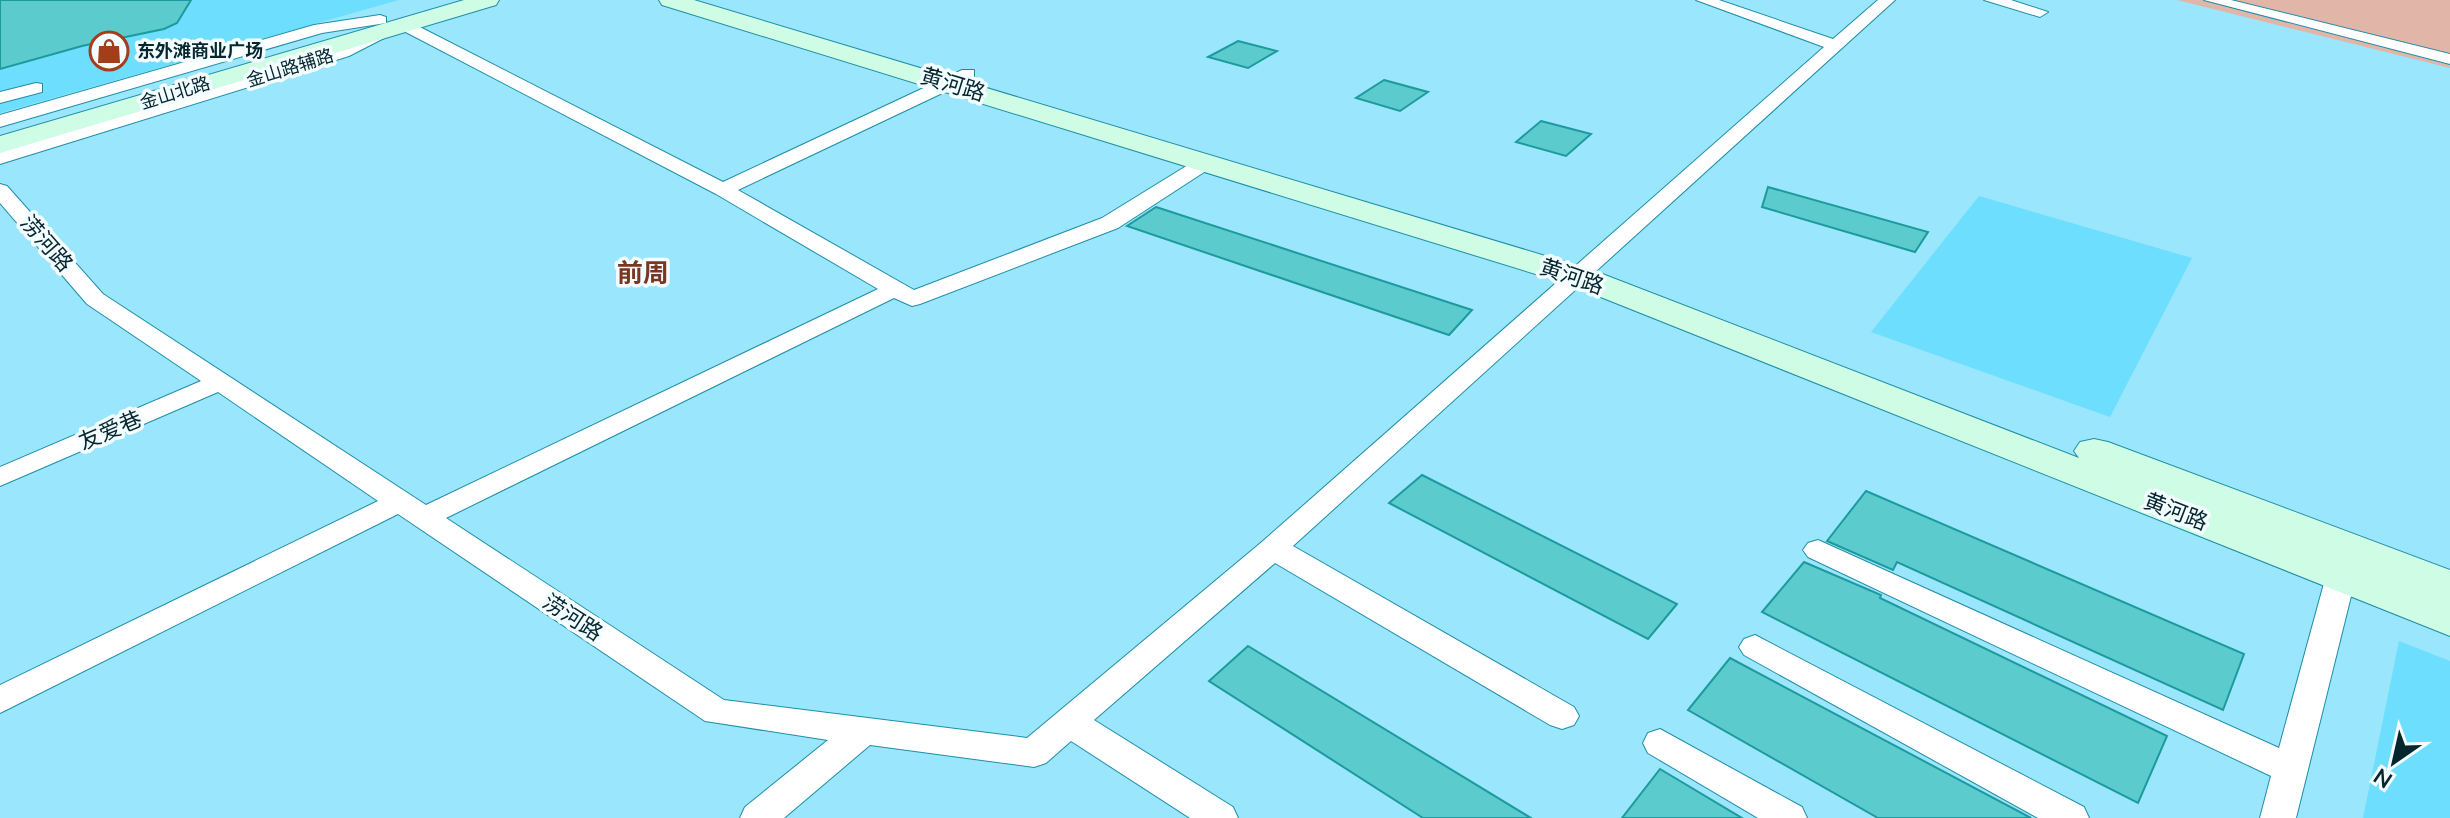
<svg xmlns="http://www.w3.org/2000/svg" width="2450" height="818" viewBox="0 0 2450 818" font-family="'Nunito Sans','Noto Sans SC',sans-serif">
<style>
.built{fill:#6ddefd}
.green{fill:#e1b6a8}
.building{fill:#5ccbce;stroke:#1c9a9e;stroke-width:2}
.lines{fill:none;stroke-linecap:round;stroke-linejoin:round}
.minor-casing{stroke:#1e8ea8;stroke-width:2}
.secondary-casing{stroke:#1e8ea8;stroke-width:2}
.minor{fill:#fff;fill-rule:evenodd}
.secondary{fill:#cffce5;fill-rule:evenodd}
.labels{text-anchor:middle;stroke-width:7;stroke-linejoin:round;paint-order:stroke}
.far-poi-label{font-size:18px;font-weight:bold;fill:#05262f;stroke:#f3fcfe;text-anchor:start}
.far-street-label{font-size:18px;fill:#05262f;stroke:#f3fcfe}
.street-label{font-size:22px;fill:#05262f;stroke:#f3fcfe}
.quarter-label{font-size:26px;font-weight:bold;fill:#793621;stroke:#f3fcfe}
</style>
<rect width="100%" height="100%" fill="#9ae6fc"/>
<g class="built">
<path d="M0,0H399L0,113Z"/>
<path d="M1979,196L2192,258L2110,417L1871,332Z"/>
<path d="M2399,641L2450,661V818H2363Z"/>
</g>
<path class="green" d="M2177,0H2450V68Z"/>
<g class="building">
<path d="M0,0H191L177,23L164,29L82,46L0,69Z"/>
<path d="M1238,41L1277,51L1248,68L1208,57Z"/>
<path d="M1384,80L1428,92L1400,111L1356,98Z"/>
<path d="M1541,121L1591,134L1566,156L1516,142Z"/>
<path d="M1768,187L1928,232L1915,252L1762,207Z"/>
<path d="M1156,207L1472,310L1449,335L1127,226Z"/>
<path d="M1422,475L1677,604L1648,639L1389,503Z"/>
<path d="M1866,491L2244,654L2223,710L1897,562L1893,570L1827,541Z"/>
<path d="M1804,562L1881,595L1880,598L2167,736L2138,803L1762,612Z"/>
<path d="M1248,646L1531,818H1423L1209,681Z"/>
<path d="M1730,658L2031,818H1878L1688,710Z"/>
<path d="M1660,769L1742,818H1622Z"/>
</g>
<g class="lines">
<defs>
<g id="minor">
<path d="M1696,0H1719L1833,39L1878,0H1895L1293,546L1574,707L1579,716L1574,725L1562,729L1550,725L1275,563L1094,720L1233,807L1238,818H1190L1071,741L1046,763L1034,767L870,745L784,818H740L745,807L828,740L705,721L398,514L0,713V685L378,501L218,392L0,486V467L201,381L87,304L0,203V184L7,186L103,294L426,505L878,289L716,194L398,28V22H410L723,182L962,70H974V78L738,190L914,290L1102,218L1201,157H1215L1218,161L1215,165L1118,228L920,304L912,306L894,298L446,518L724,700L1027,738L1263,541L1824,47Z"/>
<path d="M1984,0H2011L2048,12L2040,17Z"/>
<path d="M2204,0H2231L2450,54V64Z"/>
<path d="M380,15L386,17V23L322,33L0,127V115L314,25Z"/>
<path d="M380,29L388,34L386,37L349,56L0,164V152L337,48Z"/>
<path d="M36,83L42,84V92L0,103V92Z"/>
<path d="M1818,540L2279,748L2326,576L2330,568L2341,565L2352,568L2356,576L2296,818H2260L2271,776L1808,557L1803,550L1808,543Z"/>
<path d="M1755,635L2084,807L2089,818H2038L1744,655L1739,647L1744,639Z"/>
<path d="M1660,729L1802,807L1807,818H1758L1648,753L1643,743L1648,733Z"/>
</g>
<g id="secondary">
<path d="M464,0H499L496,5L0,153V136Z"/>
<path d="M659,0H694L1592,270L2079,458L2074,451L2080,442L2094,439L2108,442L2450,570V636L1568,284L662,5Z"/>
</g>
</defs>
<use href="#minor" class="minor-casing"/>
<use href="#secondary" class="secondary-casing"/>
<use href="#minor" class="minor"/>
<use href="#secondary" class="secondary"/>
</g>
<defs>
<symbol id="shop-ring" viewBox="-11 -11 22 22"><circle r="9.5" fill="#f3fcfe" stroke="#a43d1a" stroke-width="1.5"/><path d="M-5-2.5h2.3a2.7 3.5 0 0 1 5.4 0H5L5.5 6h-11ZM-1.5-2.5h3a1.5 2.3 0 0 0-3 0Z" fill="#a43d1a"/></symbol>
</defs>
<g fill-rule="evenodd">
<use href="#shop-ring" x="87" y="29" width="44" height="44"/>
</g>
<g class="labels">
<g class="far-poi-label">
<text x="137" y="57">东外滩商业广场</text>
</g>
<g class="far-street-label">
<text transform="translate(290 68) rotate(-17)" y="6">金山路辅路</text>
<text transform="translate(175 93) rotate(-17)" y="6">金山北路</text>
</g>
<g class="street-label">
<text transform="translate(953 84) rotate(17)" y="8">黄河路</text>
<text transform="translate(47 243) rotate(49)" y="8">涝河路</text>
<text transform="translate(1572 276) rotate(19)" y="8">黄河路</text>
<text transform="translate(110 430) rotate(-23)" y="8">友爱巷</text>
<text transform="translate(2176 511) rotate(21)" y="8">黄河路</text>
<text transform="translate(573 617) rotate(33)" y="8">涝河路</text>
</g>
<g class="quarter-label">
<text x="643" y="282">前周</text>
</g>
</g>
<g transform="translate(2394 762) rotate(214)" stroke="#f3fcfe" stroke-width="6" paint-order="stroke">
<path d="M0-6L14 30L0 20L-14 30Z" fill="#05262f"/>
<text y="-12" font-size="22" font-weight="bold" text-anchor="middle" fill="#05262f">N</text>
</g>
</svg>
